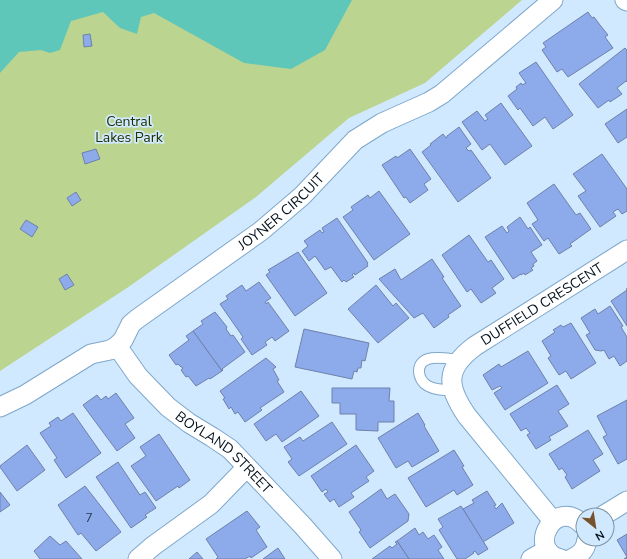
<svg xmlns="http://www.w3.org/2000/svg" width="627" height="559" viewBox="0 0 627 559" font-family="'Nunito Sans',sans-serif">
<style>
.green{fill:#bbd590}
.water{fill:#5fc6ba}
.building{fill:#8daaea;stroke:#6e81ab}
.lines{fill:none;stroke-linecap:round;stroke-linejoin:round}
.service-casing{stroke:#7fa7ca;stroke-width:12}
.minor-casing{stroke:#7fa7ca;stroke-width:21}
.service{stroke:#fff;stroke-width:10}
.minor{stroke:#fff;stroke-width:19}
.labels{text-anchor:middle;stroke-width:3.5;stroke-linejoin:round;paint-order:stroke}
.number-label{font-size:12px;fill:#25364f}
.park-label{font-size:14px;fill:#223100;stroke:#d0e9ff}
.street-label{font-size:14px;fill:#020f1b;stroke:#d0e9ff}
</style>
<rect width="100%" height="100%" fill="#d0e9ff"/>
<path class="green" d="M0,0H522L425,83L349,118L256,197L127,288L0,371Z"/>
<path class="water" d="M0,0H352L325,50L291,69L244,63L154,13L141,17L137,34L120,28L103,12L71,21L60,50L50,53L41,50L19,52L0,73Z"/>
<g class="building">
<path d="M588,12L592,18L594,17L600,25L608,35L605,37L613,48L568,77L562,69L557,72L542,50L546,47L543,43Z"/>
<path d="M90,34L92,46L84,47L83,35Z"/>
<path d="M625,48L627,50V82L626,81L617,88L622,94L610,102L609,100L598,108L579,84Z"/>
<path d="M536,62L573,115L553,129L545,117L533,126L520,108L518,110L508,96L517,89L516,87L521,83L522,85L526,83L519,73Z"/>
<path d="M501,103L532,146L505,165L490,144L482,150L462,122L477,111L485,121L488,119L485,115Z"/>
<path d="M627,109V137L618,143L605,124Z"/>
<path d="M459,127L471,144L466,148L469,151L471,150L491,178L458,202L422,152L431,145L430,144L443,134L446,138L447,137V136Z"/>
<path d="M96,149L100,159L85,164L82,153Z"/>
<path d="M410,149L431,179L424,184L428,190L410,203L406,197L404,198L382,165L396,156L397,158Z"/>
<path d="M602,154L627,189V211L622,214L618,209L613,212L616,216L600,227L578,196L586,191L573,174Z"/>
<path d="M554,184L576,215L580,213L591,229L570,244L572,246L559,254L548,238L544,241L532,224L538,220L527,203Z"/>
<path d="M379,191L410,234L374,260L343,217L353,210L351,207L368,195L370,198Z"/>
<path d="M76,192L81,200L72,206L67,198Z"/>
<path d="M520,217L528,229L530,227L542,245L531,252L537,261L533,264L534,266L531,268L533,270L525,275L524,273L521,275V274L513,279L485,237L502,226L507,233L509,231L507,227Z"/>
<path d="M337,218L368,263L367,264L368,266L355,275L354,273L352,275L354,277L346,282L344,280L342,282L331,267L325,270L315,256L309,261L302,251L308,246L304,241L320,230L322,233L324,232L322,228Z"/>
<path d="M26,220L38,227L32,237L20,229Z"/>
<path d="M469,235L488,262L491,260L504,279L492,288L496,293L481,303L471,289L467,292L442,255Z"/>
<path d="M298,252L327,293L295,316L266,275L270,272L268,270Z"/>
<path d="M432,259L444,277L442,278L461,306L448,315L449,317L434,328L423,313L414,318L379,279L395,269L401,280Z"/>
<path d="M67,274L74,285L65,290L59,279Z"/>
<path d="M259,282L271,298L265,302L266,304L268,302L289,331L275,341L272,337L265,342L267,345L252,355L241,339L243,337L220,304L228,299L226,296L242,285L246,291Z"/>
<path d="M376,285L393,306L396,303L409,318L378,343L348,309Z"/>
<path d="M627,288V326L611,301L627,290Z"/>
<path d="M610,306L623,326L621,327L627,337V361L620,366L614,356L609,359L604,350L601,351L595,350L586,335L590,333L581,318L595,309L598,314Z"/>
<path d="M215,312L227,327L226,329L231,336L233,335L245,352L222,369L223,370L222,371L193,331L203,324L201,321Z"/>
<path d="M571,323L596,363L571,379L566,371L559,375L548,358L551,356L542,341L555,332L553,330L561,325L563,327Z"/>
<path d="M304,329L369,343L365,361L362,360L361,368H358L357,372L354,371L352,379L295,367Z"/>
<path d="M193,331L222,371L210,379L209,378L196,386L188,376L186,377L181,370L183,368L182,367H181L178,364L176,365L169,355L189,340L186,336Z"/>
<path d="M528,351L548,383L505,410L494,393L502,388L500,386L492,390L483,375L499,364L501,367Z"/>
<path d="M266,358L276,367L273,369L279,380L277,381L284,392L260,408L262,410L245,422L238,412L235,414L231,407L229,409L223,399L225,398L220,391Z"/>
<path d="M557,385L569,404L558,411L568,426L549,437L551,440L536,449L527,435L530,433L526,428L521,431L510,414Z"/>
<path d="M332,388H390L389,401H394V422H378V431L356,430V414H340V403H332Z"/>
<path d="M301,391L319,416L282,442L276,434L266,441L254,424Z"/>
<path d="M116,393L134,418L125,424L135,438L117,451L83,405L97,395L101,400L106,396L108,399Z"/>
<path d="M627,400V459L618,464L603,437L607,435L597,416Z"/>
<path d="M73,413L101,453L66,478L54,460L57,458L40,433L51,426L49,423L58,417L61,421Z"/>
<path d="M418,413L425,425L424,426L439,451L412,467L408,461L396,468L378,438Z"/>
<path d="M332,422L347,444L299,476L288,462L292,459L284,447L300,437L303,441Z"/>
<path d="M588,430L603,454L593,460L600,471L572,489L565,477L567,475L562,468L559,470L549,454Z"/>
<path d="M159,434L190,480L179,488L178,486L156,501L131,466L146,456L140,447Z"/>
<path d="M27,445L45,470L17,491L0,467V466Z"/>
<path d="M356,445L374,471L366,477L369,481L351,493L354,497L339,507L334,499L330,502L324,494L328,492L326,489L322,492L311,476Z"/>
<path d="M454,450L464,466L462,467L473,485L457,495L454,490L426,507L408,478Z"/>
<path d="M118,462L140,495L145,492L156,508L145,515L147,517L131,528L96,477Z"/>
<path d="M85,486L121,532L96,551L81,533L78,535L58,505Z"/>
<path d="M381,489L387,499L395,494L409,514L408,521L370,548L359,532L361,530L349,512Z"/>
<path d="M487,491L496,505L494,506L496,509L502,503L514,523L483,542L463,509L474,503L472,500Z"/>
<path d="M0,492L10,505L0,512Z"/>
<path d="M461,506L488,549L478,555L475,551L473,552L474,553L465,559H457L439,530L443,527L438,519Z"/>
<path d="M247,511L260,527L256,530L267,547L251,558L250,556L245,559H216L218,557L206,539Z"/>
<path d="M415,528L419,535L423,532L428,539L434,535L442,547L438,550L444,559H409L397,541Z"/>
<path d="M627,534V559H624L627,557L617,540Z"/>
<path d="M50,536L60,545L66,541L82,559H40L34,551Z"/>
<path d="M397,541L409,559H372L390,546L392,548L397,544L395,542Z"/>
<path d="M278,548L285,559H263Z"/>
<path d="M197,552L203,559H189Z"/>
</g>
<g class="lines">
<defs>
<path id="service" d="M453,390C444,390 435,390 428,386C417,380 415,363 428,359C437,356 450,359 459,360"/>
<g id="minor">
<path d="M625,0L627,1"/>
<path id="s1" d="M117,346L138,376L168,407L189,423L212,437L230,449L303,526L332,559"/>
<path id="s2" d="M0,407L25,395L91,354L110,350L117,346L123,340L131,324L137,319L261,231L302,196L355,140L382,123L429,102L442,94L553,0"/>
<path d="M604,515L627,501"/>
<path id="s3" d="M553,521L467,416C447,387 444,369 475,346L627,250"/>
<path d="M138,559L153,546L211,504L247,467"/>
<path d="M531,559L547,550"/>
<path d="M561,559C525,551 555,495 583,525"/>
<path d="M571,559C581,555 586,549 587,539"/>
</g>
</defs>
<use href="#service" class="service-casing"/>
<use href="#minor" class="minor-casing"/>
<use href="#service" class="service"/>
<use href="#minor" class="minor"/>
</g>
<g class="labels">
<g class="number-label">
<text x="89" y="522">7</text>
</g>
<g class="park-label">
<text x="129" y="126">Central<tspan x="129" dy="16">Lakes Park</tspan></text>
</g>
<g class="street-label">
<text dy="5" stroke="none"><textPath href="#s2" startOffset="347">JOYNER CIRCUIT</textPath></text>
<text dy="5" stroke="none"><textPath href="#s3" startOffset="297">DUFFIELD CRESCENT</textPath></text>
<text dy="5" stroke="none"><textPath href="#s1" startOffset="152">BOYLAND STREET</textPath></text>
</g>
</g>
<g transform="translate(595 527) rotate(150)"><circle r="19" fill="#d0e9ff" stroke="#7e92a4"/>
<path d="M0-3L7 15L0 10L-7 15Z" fill="#77532d"/>
<text y="-6" font-size="11" font-weight="bold" text-anchor="middle" fill="#020f1b">N</text>
</g>
</svg>
